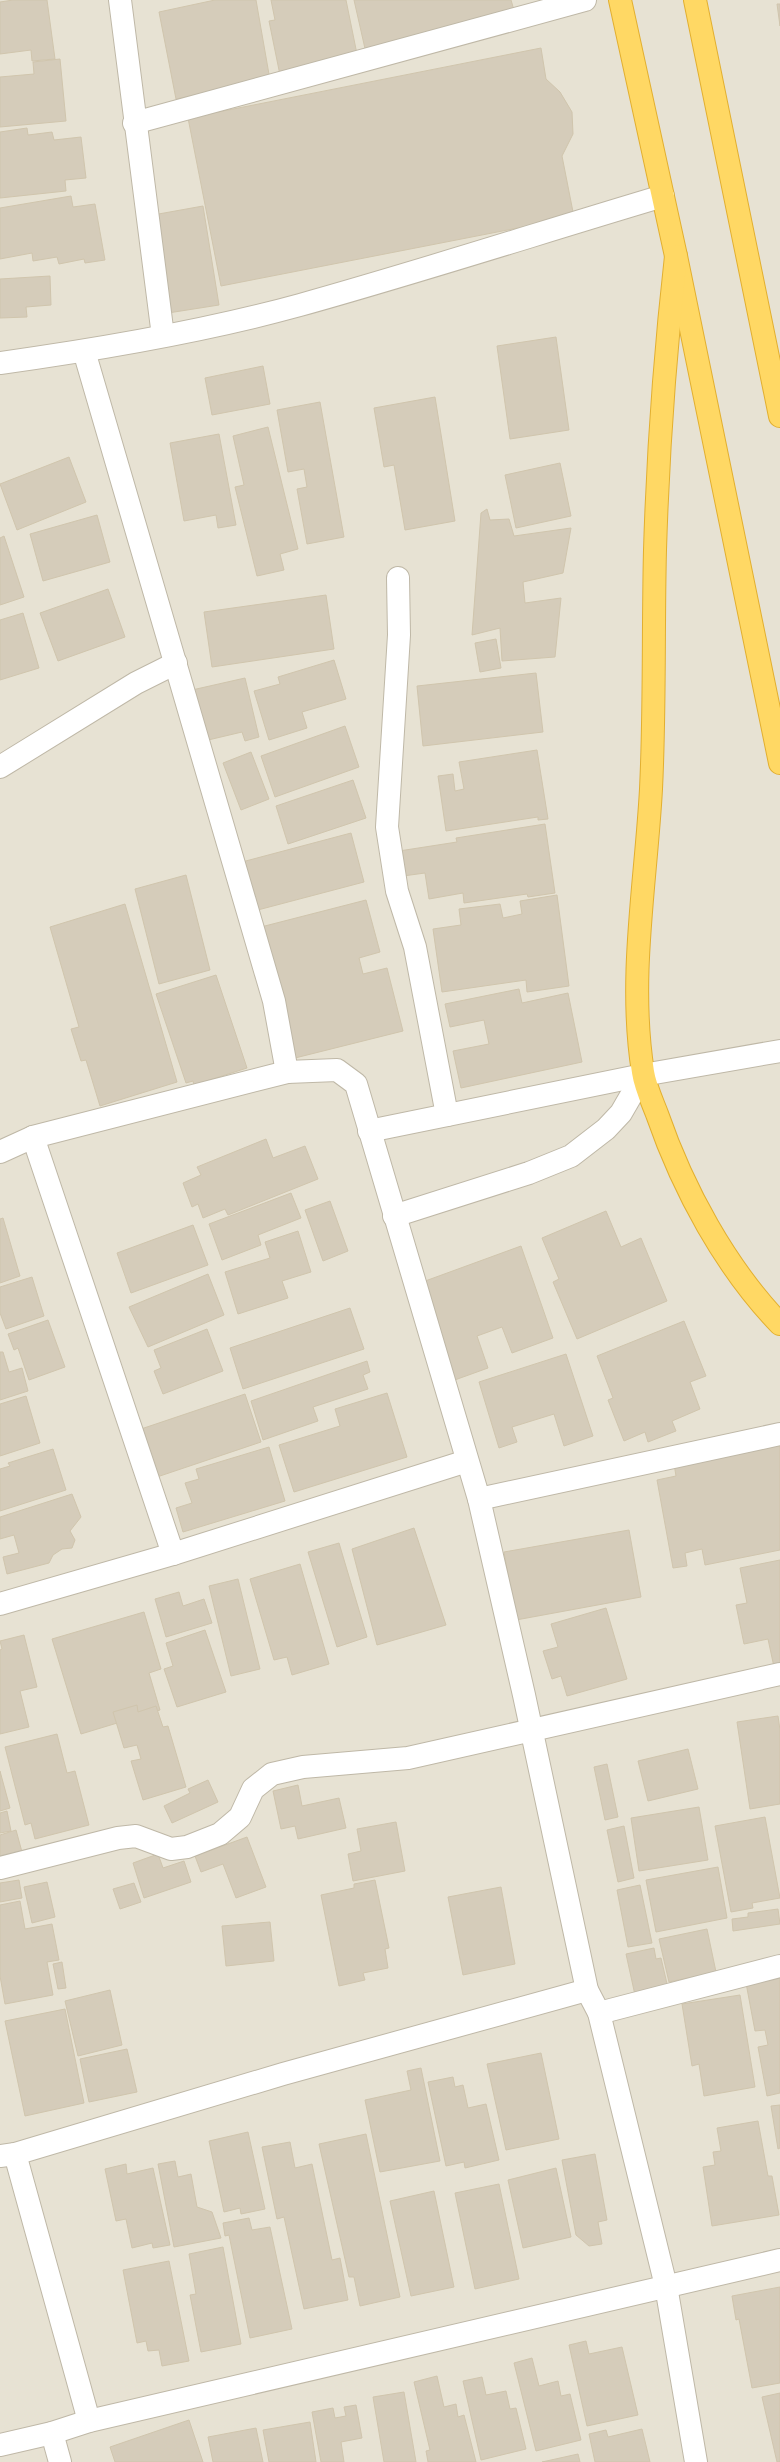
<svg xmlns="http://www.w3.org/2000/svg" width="780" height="2462" viewBox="0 0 780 2462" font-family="'Source Sans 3',sans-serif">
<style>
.residential{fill:#e7e2d3}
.building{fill:#d5ccba;stroke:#d0c5ad}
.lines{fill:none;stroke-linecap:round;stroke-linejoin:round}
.minor-casing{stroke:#bfb8a7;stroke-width:24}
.highway-casing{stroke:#e2af30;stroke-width:24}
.minor{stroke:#fff;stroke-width:22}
.highway{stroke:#ffd864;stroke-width:22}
</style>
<rect width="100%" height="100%" fill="#f3f0e5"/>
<rect class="residential" x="0" y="0" width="780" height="2462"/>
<g class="building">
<path d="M13,0H47L55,59L32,61L31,50L0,54V2Z"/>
<path d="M215,0H256L270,80L176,99L159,12Z"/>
<path d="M271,0H346L358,59L280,75L269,21L275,20Z"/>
<path d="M354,0H511L516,17L366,53Z"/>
<path d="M777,4H780V26Z"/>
<path d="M541,48L546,79L560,92L572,112L573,134L562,156L574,217L221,286L188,118Z"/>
<path d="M60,59L66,121L0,127V77L34,74L33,62Z"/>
<path d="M27,128L28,135L52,132L54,140L81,137L86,178L65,180L66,191L0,198V132Z"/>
<path d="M71,196L73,207L95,204L105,260L85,263L84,259L59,264L57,257L33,261L32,253L0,259V208Z"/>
<path d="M203,206L219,305L168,313L153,215Z"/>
<path d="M50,276L51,305L26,307L27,317L0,318V279Z"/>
<path d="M556,337L569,430L510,439L497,346Z"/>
<path d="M263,366L270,404L212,415L205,378Z"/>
<path d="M435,397L455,521L405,530L394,465L384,467L374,408Z"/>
<path d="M320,402L344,537L307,544L297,489L307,487L304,469L288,472L277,410Z"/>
<path d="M268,427L298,549L280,554L284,570L257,576L235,487L244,485L233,436Z"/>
<path d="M219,434L236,525L218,528L216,515L184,521L170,443Z"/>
<path d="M69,457L86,502L17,530L0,484Z"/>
<path d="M560,463L571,516L516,528L505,475Z"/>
<path d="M487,509L490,520L509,519L514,536L571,528L563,573L523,582L525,603L561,598L555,657L502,661L500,628L472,635L481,513Z"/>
<path d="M97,515L110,562L43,581L30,534Z"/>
<path d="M4,536L24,597L0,605V538Z"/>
<path d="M108,589L125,637L58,661L40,613Z"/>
<path d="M326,595L334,649L212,667L204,612Z"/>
<path d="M23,613L39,668L0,680V620Z"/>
<path d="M496,639L501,668L480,672L475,643Z"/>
<path d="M334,660L346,699L302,712L307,728L269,740L254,691L280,684L278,677Z"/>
<path d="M536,673L543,732L423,746L417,686Z"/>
<path d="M245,678L259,737L245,741L242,732L204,741L192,690Z"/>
<path d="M345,726L359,767L275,797L261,756Z"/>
<path d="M537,750L548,819L538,820V817L446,831L438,776L453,774L455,791L464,789L459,762Z"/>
<path d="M251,752L269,799L241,810L223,763Z"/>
<path d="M353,780L366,818L288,844L276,806Z"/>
<path d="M545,824L555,893L528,897L527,894L464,903L463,893L429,899L425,873L403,876L399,851L457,842L456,838Z"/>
<path d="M351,833L364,882L254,911L242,862Z"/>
<path d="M186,875L210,970L159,984L135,889Z"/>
<path d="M557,895L569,986L527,992L526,980L442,992L433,929L461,925L459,909L500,904L503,918L522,914L520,901Z"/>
<path d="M366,900L380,952L359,958L363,974L387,968L403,1031L291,1059L257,928Z"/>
<path d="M125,904L177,1082L100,1106L86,1060L81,1061L71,1029L79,1027L50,927Z"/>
<path d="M216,975L247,1068L194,1085L193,1081L186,1083L156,994Z"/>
<path d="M519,989L522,1003L568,993L582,1062L461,1088L453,1051L489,1044L484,1020L450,1027L445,1004Z"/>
<path d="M266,1139L273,1158L305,1146L318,1179L228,1215L225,1209L203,1218L198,1204L192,1207L183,1183L201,1175L197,1167Z"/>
<path d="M291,1193L301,1218L258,1235L261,1245L222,1260L209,1224Z"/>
<path d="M330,1201L348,1251L323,1261L305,1210Z"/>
<path d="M606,1211L621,1247L641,1238L667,1301L577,1339L553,1282L559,1279L542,1238Z"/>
<path d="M3,1218L20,1276L0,1283V1219Z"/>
<path d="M193,1225L208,1265L131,1293L117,1253Z"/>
<path d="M298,1231L311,1272L282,1281L288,1298L238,1314L225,1272L270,1258L265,1242Z"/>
<path d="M521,1246L553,1338L512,1353L502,1327L477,1336L488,1368L452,1381L417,1284Z"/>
<path d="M208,1274L224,1315L148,1347L129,1307Z"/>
<path d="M32,1277L44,1316L6,1329L0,1313V1287Z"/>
<path d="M350,1308L364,1349L243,1389L230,1348Z"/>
<path d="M48,1320L65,1367L29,1380L18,1348L14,1350L8,1334Z"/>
<path d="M684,1321L706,1376L690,1382L700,1409L672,1421L676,1431L648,1442L645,1432L624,1441L608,1400L613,1398L597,1356Z"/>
<path d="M207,1329L223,1371L163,1394L154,1371L161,1368L154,1350Z"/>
<path d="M0,1352H3L9,1372L22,1368L28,1391L0,1400Z"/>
<path d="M566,1354L593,1436L564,1446L554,1414L512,1427L517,1442L499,1448L479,1382Z"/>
<path d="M367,1361L370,1372L363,1375L368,1389L313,1407L318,1421L263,1440L251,1401Z"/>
<path d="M387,1393L407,1457L294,1492L279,1445L340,1426L335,1409Z"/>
<path d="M245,1394L261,1442L157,1477L141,1429Z"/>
<path d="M26,1396L40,1443L0,1456V1404Z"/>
<path d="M780,1443V1550L705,1565L702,1549L685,1553L687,1566L673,1568L657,1480L676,1476L674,1464Z"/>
<path d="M269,1447L285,1501L183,1532L176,1508L192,1503L185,1483L199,1479L196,1469Z"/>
<path d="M53,1449L66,1490L0,1511V1469L10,1466L8,1463Z"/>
<path d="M72,1494L81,1517L70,1531L75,1540L72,1548L62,1549L53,1555L49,1563L7,1574L3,1557L19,1553L14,1535L0,1539V1517Z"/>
<path d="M414,1528L446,1625L377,1645L352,1549Z"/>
<path d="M629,1530L641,1597L516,1620L504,1552Z"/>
<path d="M339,1543L367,1637L337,1647L308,1552Z"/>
<path d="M780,1560V1666L774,1667L768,1639L744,1644L736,1605L747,1603L740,1568Z"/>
<path d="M300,1564L329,1664L292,1675L287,1657L274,1660L250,1579Z"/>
<path d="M238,1579L260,1669L231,1676L209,1586Z"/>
<path d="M179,1592L183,1606L204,1599L212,1623L166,1637L155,1599Z"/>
<path d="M606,1608L627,1679L567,1696L561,1676L552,1679L543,1651L558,1647L551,1624Z"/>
<path d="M144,1612L161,1669L149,1673L160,1710L81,1734L52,1639Z"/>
<path d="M205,1630L226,1692L177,1707L164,1669L173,1666L166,1643Z"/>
<path d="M24,1635L37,1687L20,1691L29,1727L0,1734V1650L2,1649L0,1641Z"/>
<path d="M137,1705L138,1712L156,1706L163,1727L168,1726L186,1787L143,1800L131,1761L141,1759L137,1745L124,1748L113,1712Z"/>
<path d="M778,1716L780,1730V1804L750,1809L737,1722Z"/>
<path d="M57,1734L67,1773L75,1771L89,1825L35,1839L31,1823L25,1825L5,1747Z"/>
<path d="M688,1749L698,1789L648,1801L638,1761Z"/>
<path d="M607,1764L618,1817L605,1820L594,1767Z"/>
<path d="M0,1771L10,1808L0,1811Z"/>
<path d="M208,1780L218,1802L172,1823L164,1806L190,1793L188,1789Z"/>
<path d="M298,1785L302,1806L339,1798L346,1828L298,1839L295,1826L281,1829L273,1791Z"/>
<path d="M699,1807L708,1860L639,1871L631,1818Z"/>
<path d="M7,1811L11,1831L0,1833V1813Z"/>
<path d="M765,1817L780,1898L752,1903L753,1908L731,1912L715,1826Z"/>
<path d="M396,1822L405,1871L353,1881L348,1854L361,1851L357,1829Z"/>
<path d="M624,1826L634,1878L618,1882L607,1830Z"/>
<path d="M16,1830L22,1852L0,1858V1835Z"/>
<path d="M247,1837L266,1887L236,1898L223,1864L201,1872L195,1856Z"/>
<path d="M158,1854L163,1868L184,1861L191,1882L144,1898L133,1863Z"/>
<path d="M718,1867L727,1918L656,1932L646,1880Z"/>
<path d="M19,1880L22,1898L0,1902V1883Z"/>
<path d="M375,1880L389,1948L385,1949L388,1968L363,1973L365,1980L339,1986L321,1895L354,1888V1884Z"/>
<path d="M47,1882L55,1917L32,1923L24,1887Z"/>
<path d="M134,1883L141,1902L120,1909L113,1889Z"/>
<path d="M640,1885L652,1943L628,1947L617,1890Z"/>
<path d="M501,1887L515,1964L463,1975L448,1897Z"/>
<path d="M20,1901L25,1929L52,1924L59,1960L47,1962L53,1995L5,2004L0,1976V1905Z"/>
<path d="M778,1909L780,1924L733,1931L732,1919L748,1917V1913Z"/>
<path d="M270,1922L274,1961L226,1966L222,1926Z"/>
<path d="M707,1929L716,1972L669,1982L659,1939Z"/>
<path d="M654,1948L656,1959L661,1958L668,1988L635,1995L626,1954Z"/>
<path d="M62,1962L66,1988L58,1989L53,1964Z"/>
<path d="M780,1977V2093L767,2096L758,2047L768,2045L765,2030L755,2031L746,1983Z"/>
<path d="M110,1990L122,2045L78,2056L65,2001Z"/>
<path d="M740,1995L755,2087L704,2096L699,2064L692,2066L682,2004Z"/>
<path d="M65,2009L84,2103L25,2116L5,2021Z"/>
<path d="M127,2049L137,2092L89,2102L80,2059Z"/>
<path d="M541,2053L559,2139L506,2150L487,2064Z"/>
<path d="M421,2068L440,2161L380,2172L365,2100L411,2090L407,2071Z"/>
<path d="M453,2077L455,2087L463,2085L468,2108L486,2104L499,2160L465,2168L464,2162L446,2166L428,2082Z"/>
<path d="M780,2105V2148L778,2149L771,2106Z"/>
<path d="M758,2121L768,2176H772L779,2215L712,2226L703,2167L715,2165L713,2152L721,2151L717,2128Z"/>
<path d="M248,2132L265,2209L241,2214L240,2208L224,2212L209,2141Z"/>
<path d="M366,2134L400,2297L360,2306L354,2277H349L319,2144Z"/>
<path d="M290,2142L295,2168L312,2164L332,2260L340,2258L348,2300L304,2309L284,2217L277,2219L262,2147Z"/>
<path d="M595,2154L607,2220L598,2222L602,2244L589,2246L576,2235L562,2160Z"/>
<path d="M175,2161L178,2177L191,2174L197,2207L212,2212L221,2238L174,2247L158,2164Z"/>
<path d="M126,2164L127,2174L153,2168L170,2245L153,2248L152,2243L132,2248L126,2219L116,2221L105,2169Z"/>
<path d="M556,2168L571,2237L523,2248L508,2180Z"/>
<path d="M499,2184L519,2279L475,2289L455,2193Z"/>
<path d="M434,2191L454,2287L411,2296L390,2201Z"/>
<path d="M249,2218L252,2230L270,2227L292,2329L250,2338L229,2235L225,2236L223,2223Z"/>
<path d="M223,2247L241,2344L201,2352L190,2295L196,2294L189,2254Z"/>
<path d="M169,2261L189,2361L162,2366L159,2350L148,2351L146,2341L137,2343L123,2270Z"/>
<path d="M780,2287V2383L752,2388L739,2319L736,2320L732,2296Z"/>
<path d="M586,2341L589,2354L622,2347L638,2415L587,2426L569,2345Z"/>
<path d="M532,2358L539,2386L558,2381L561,2396L570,2394L581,2440L536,2451L514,2363Z"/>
<path d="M437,2376L444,2407L456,2404L458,2417L464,2415L476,2462H428L426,2451L430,2450L414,2382Z"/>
<path d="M482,2377L486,2395L506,2391L510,2409L516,2408L526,2449L481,2460L463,2381Z"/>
<path d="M404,2392L416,2462H384L373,2397Z"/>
<path d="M780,2393V2462H777L762,2397Z"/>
<path d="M356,2405L362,2438L341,2442L344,2462H321L312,2412L333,2408L335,2418L346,2416L344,2407Z"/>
<path d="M189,2420L203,2462H115L110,2447Z"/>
<path d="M310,2422L316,2462H269L263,2430Z"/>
<path d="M256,2428L263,2462H213L208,2437Z"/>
<path d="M642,2429L650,2462H595L589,2434L606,2430L608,2437Z"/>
<path d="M578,2454L580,2462H542Z"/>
</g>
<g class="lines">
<defs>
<g id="minor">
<path d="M120,0L163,336"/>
<path d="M134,123L585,0"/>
<path d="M84,351L274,1001L287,1072L337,1070L356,1084L479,1499L524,1695L587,1990L599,2013L666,2286L696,2462"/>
<path d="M0,363C101,349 202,332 300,305C422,271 542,232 663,196"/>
<path d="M398,578L399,635L387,827L397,891L415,947L447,1115"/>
<path d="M0,767L136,683L176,663"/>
<path d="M369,1131L643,1075L780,1051"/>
<path d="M33,1137L173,1554"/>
<path d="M0,1152L33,1137L287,1072"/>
<path d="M394,1216L529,1173L571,1156L606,1129L621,1113L643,1075"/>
<path d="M479,1499L780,1434"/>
<path d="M0,1604L173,1554L467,1461"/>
<path d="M0,1868L118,1838L136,1836L171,1849L187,1847L220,1834L240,1817L253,1789L272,1774L303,1767L408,1758L780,1674"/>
<path d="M599,2013L780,1966"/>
<path d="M15,2154L89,2421"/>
<path d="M0,2156L15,2154L283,2074L587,1990"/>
<path d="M52,2433L60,2462"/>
<path d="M0,2445L52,2433L89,2421L780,2260"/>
</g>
<g id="highway">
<path d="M620,0L676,256L780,763"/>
<path d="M695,0L780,416"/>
<path d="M676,256C665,353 658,451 655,550C653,629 655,709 651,789C646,882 628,979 643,1072C645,1086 652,1101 657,1114C683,1189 725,1267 780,1324"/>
</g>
</defs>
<use href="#minor" class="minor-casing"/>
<use href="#highway" class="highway-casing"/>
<use href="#minor" class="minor"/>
<use href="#highway" class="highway"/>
</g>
</svg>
